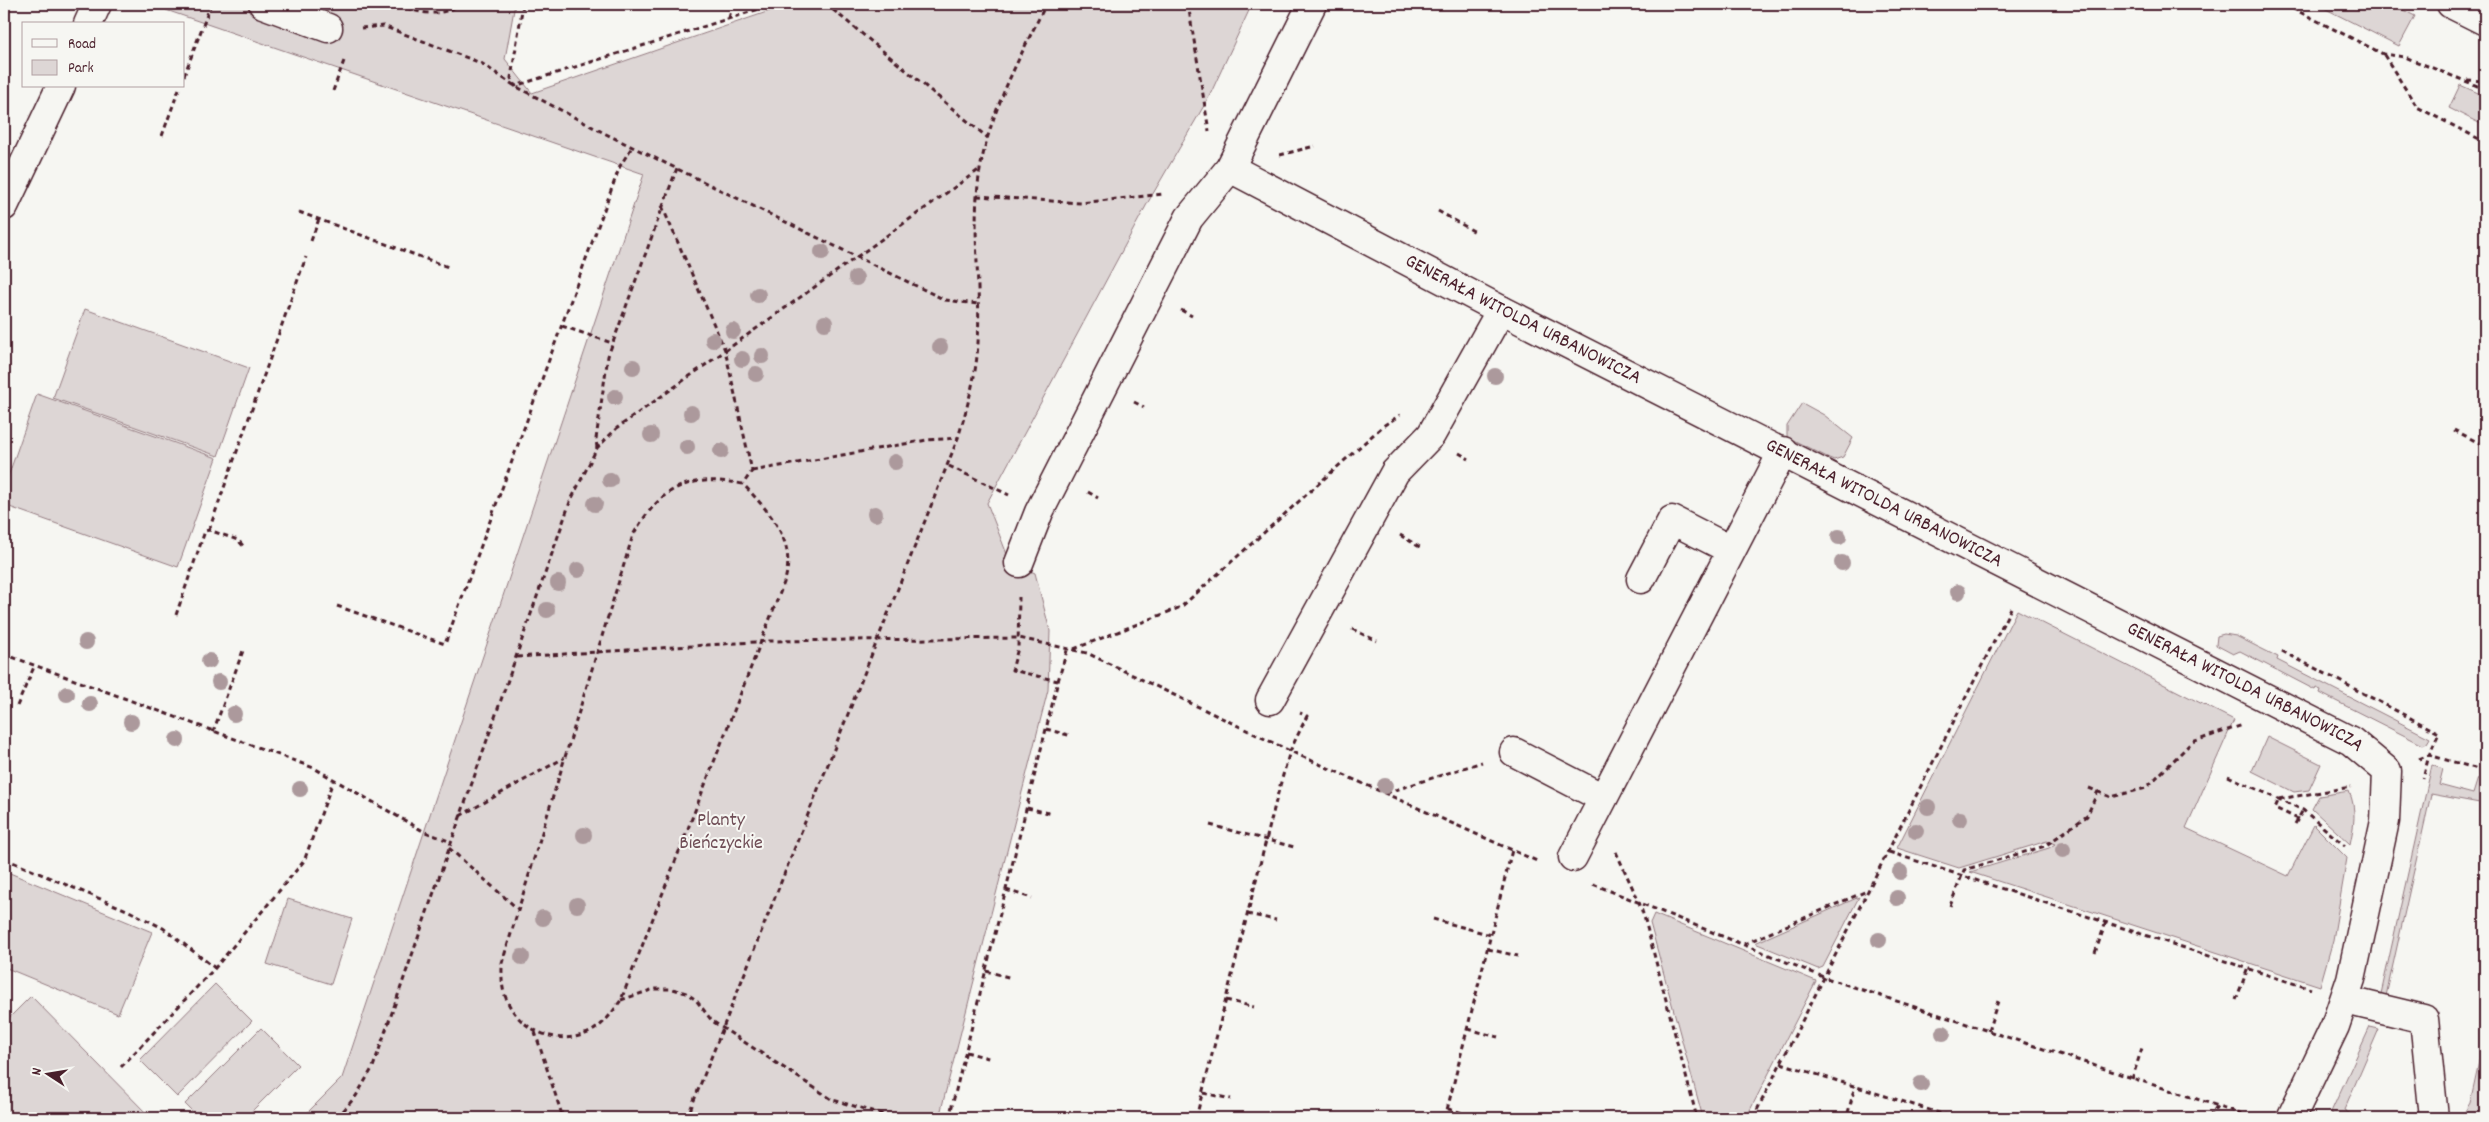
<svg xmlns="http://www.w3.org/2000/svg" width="2489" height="1122" font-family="Dekko,sans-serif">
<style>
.green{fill:#ddd6d5;stroke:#947a80}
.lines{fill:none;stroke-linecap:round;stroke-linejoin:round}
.minor-casing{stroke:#4a1f2b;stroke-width:31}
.path{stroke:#4a1f2b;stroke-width:3;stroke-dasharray:5 4;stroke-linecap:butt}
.minor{stroke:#f6f6f2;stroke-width:28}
.tree{fill:#ac999c}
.labels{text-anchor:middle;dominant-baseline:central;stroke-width:4;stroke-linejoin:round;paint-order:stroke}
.street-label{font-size:20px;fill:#4a1f2b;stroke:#f6f6f2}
.park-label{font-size:20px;fill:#6f4d56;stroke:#f6f6f2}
</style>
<rect width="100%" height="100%" fill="#f6f6f2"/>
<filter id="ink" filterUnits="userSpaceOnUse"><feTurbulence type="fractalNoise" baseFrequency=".02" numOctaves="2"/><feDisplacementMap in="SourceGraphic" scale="10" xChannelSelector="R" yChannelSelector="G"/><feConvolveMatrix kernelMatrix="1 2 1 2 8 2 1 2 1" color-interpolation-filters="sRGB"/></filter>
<g filter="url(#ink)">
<g class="green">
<path d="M168,4H515L505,59L532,93L790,4H1252L1209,97L1147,204L987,503L1010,562L1035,573L1050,631L1048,690L939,1118H302L342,1078L644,174L166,10Z"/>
<path d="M2316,4H2391L2415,16L2399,46Z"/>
<path d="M2460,85L2485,96V126L2449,108Z"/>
<path d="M85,309L249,368L218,456L53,398Z"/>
<path d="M37,394L217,458L178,567L4,505V488Z"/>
<path d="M1802,403L1824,415L1853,438L1843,457L1834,460L1829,458L1787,437V426Z"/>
<path d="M2017,610L2234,720L2186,828L2288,876L2314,825L2347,858L2333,940L2320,986L1970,872L2049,848L2055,844L2047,841L1959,868L1897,848Z"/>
<path d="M2224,634L2236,636L2278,657L2277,660L2430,738L2427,743L2423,745L2320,693L2321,690L2316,688L2315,690L2240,651L2233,654L2216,645L2217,636Z"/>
<path d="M2267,737L2321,764L2309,790L2294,792L2252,771Z"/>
<path d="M2432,765L2443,769L2439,785L2473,794L2478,778L2485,780V804L2431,794L2386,996L2381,994Z"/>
<path d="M2349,791C2357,810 2354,825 2350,844L2312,809L2319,796Z"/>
<path d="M5,871L152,932L118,1014L4,967Z"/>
<path d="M1859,897L1823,967L1818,969L1755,943Z"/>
<path d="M288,899L352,919L331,984L267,964Z"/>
<path d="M1654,914L1816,981L1746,1118H1703L1650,923Z"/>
<path d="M215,984L252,1021L177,1097L140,1060Z"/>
<path d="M31,996L151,1118H4V1023Z"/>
<path d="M2370,1027L2379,1029L2344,1110L2357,1118H2335L2331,1112Z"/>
<path d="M261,1028L298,1065L245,1118H199L185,1104Z"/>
<path d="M2485,1034V1118H2461L2470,1103Z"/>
</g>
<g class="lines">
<g class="minor-casing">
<g id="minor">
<path d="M263,4L328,28"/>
<path d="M2451,4L2485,21"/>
<path d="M88,24L97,4"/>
<path id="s1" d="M1230,168L1501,310L2351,741L2387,771L2385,821L2351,979L2335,1026L2291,1118"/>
<path d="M4,206L61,86"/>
<path d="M1019,563L1039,512L1189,218L1230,168L1312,4"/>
<path d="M1641,579L1672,520L1731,550"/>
<path d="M1270,700L1395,472L1431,435L1501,310"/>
<path d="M1514,752L1603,798"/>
<path d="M1573,857L1783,451"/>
<path d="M2345,1000L2424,1019L2434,1118"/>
</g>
</g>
<g class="path">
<path d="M398,4C419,14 440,18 460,4"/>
<path d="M523,4L511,78L515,86L775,4"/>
<path d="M826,4L988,138"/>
<path d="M1188,4L1209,131"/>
<path d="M2284,4L2383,54L2405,57L2485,89"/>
<path d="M729,18L733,4"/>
<path d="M361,28L383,26L481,63L515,86L606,134L945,300L978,304"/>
<path d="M2384,55L2417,107L2485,142"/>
<path d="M184,76L211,4"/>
<path d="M2467,80L2485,81"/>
<path d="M333,91L345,58"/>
<path d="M162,136L180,86"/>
<path d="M1280,155L1315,146"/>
<path d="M977,196L1081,203L1163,194"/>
<path d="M662,206L725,350L752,471L743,484C687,474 662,486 633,535L502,963C502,975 501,987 506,998C517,1028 554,1046 585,1034C602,1028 611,1014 621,1000L785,580C797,540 768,511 743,484"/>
<path d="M1438,211L1477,233"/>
<path d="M299,212L448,267"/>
<path d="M311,241L319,219"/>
<path d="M1181,310L1192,316"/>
<path d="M562,326L612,343"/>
<path d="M1134,402L1144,407"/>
<path d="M2454,430L2485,446"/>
<path d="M597,448L596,439L608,356L677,168"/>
<path d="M1459,453L1469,459"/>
<path d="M949,466L1009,495"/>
<path d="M752,471L927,440L958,438"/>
<path d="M1088,492L1098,498"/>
<path d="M209,530L306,257"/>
<path d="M1400,535L1423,549"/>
<path d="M337,606L445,644L620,166L632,147"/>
<path d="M176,615L205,531L209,530L238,540L244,547"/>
<path d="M1352,629L1377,641"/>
<path d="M1074,649L1181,607L1383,426L1400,415"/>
<path d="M2282,651L2439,733L2429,755L2423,779"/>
<path d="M4,654L314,768L423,831L451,842"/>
<path d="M517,657L770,641L1019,638L1087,653L1290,751L1539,862"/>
<path d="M1058,681L1068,647"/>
<path d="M17,706L34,667"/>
<path d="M1046,729L1072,736"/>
<path d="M213,732L244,648"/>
<path d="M2419,759L2429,755L2485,771"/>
<path d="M2228,776L2303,810L2345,846"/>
<path d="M2089,788L2111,797L2146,788L2192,742L2243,725"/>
<path d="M1386,793L1482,762"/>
<path d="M1027,808L1053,814"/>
<path d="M460,816L564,758"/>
<path d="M2298,819L2275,808L2279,799L2351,787"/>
<path d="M2295,824L2303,810"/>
<path d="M1210,825L1294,847"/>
<path d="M449,848L519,910"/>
<path d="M1616,852L1639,902L1645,920L1697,1118"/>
<path d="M1889,852L2311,989"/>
<path d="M5,859L129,911L163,928L215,968"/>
<path d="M1593,884L1826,978L2255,1118"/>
<path d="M1006,890L1032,898"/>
<path d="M1950,906L1964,870L2045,846L2087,816L2098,791"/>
<path d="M1247,914L1276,920"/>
<path d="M1433,919L1491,935"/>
<path d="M1744,944L1869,890"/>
<path d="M1488,949L1518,956"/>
<path d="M2095,953L2106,922"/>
<path d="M986,971L1012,978"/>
<path d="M621,1000L654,989H673L686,993L696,1000L712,1021L833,1100L896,1118"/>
<path d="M1226,1000L1254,1007"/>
<path d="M2236,1000L2248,968"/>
<path d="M1468,1029L1498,1037"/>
<path d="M1988,1031L1998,1001"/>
<path d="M535,1032L563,1118"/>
<path d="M966,1052L992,1059"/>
<path d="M1781,1063L1955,1118"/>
<path d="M121,1067L215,968L304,861L333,781"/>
<path d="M2132,1079L2142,1048"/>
<path d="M1203,1093L1231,1099"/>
<path d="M1448,1109L1478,1117"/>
<path d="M1848,1113L1855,1086"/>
<path d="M337,1118L356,1096L373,1067L570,502L597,448L617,428L980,169"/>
<path d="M687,1118L958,438C966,411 974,384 977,356C983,294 970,231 980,170C990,111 1020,57 1046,4"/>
<path d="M949,1118L1058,681L1012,670L1018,648L1019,597"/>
<path d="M1196,1118L1279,789L1290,751L1307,716L1300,713"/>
<path d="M1445,1118L1512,850"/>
<path d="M1753,1118L2011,608"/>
<path d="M2209,1118L2217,1106"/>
</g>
<use href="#minor" class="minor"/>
</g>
<g class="tree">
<circle cx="822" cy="252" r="8"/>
<circle cx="856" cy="278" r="8"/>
<circle cx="758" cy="295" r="8"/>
<circle cx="825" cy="323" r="8"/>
<circle cx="733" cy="331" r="8"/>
<circle cx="713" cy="340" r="8"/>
<circle cx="940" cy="347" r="8"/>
<circle cx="762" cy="356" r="8"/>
<circle cx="742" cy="359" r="8"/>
<circle cx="633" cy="367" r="8"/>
<circle cx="756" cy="374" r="8"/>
<circle cx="1495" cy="376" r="8"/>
<circle cx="615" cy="397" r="8"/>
<circle cx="691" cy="413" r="8"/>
<circle cx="651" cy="435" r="8"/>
<circle cx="687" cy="447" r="8"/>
<circle cx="721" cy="451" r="8"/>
<circle cx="895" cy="462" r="8"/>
<circle cx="610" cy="480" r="8"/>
<circle cx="595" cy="504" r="8"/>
<circle cx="875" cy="514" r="8"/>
<circle cx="1839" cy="537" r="8"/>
<circle cx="1842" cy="563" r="8"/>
<circle cx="578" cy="570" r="8"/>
<circle cx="558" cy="583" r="8"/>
<circle cx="1958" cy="592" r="8"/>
<circle cx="547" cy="610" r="8"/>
<circle cx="86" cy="642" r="8"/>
<circle cx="209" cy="661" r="8"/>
<circle cx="219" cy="682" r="8"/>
<circle cx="67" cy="694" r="8"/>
<circle cx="90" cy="704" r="8"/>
<circle cx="234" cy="714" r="8"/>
<circle cx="131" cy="722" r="8"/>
<circle cx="177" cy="740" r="8"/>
<circle cx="1385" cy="786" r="8"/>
<circle cx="300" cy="789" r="8"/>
<circle cx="1928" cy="807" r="8"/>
<circle cx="1960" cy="819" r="8"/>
<circle cx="1916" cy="831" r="8"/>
<circle cx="584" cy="835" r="8"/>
<circle cx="2063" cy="850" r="8"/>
<circle cx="1900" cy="872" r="8"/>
<circle cx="1897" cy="898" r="8"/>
<circle cx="577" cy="905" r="8"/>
<circle cx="543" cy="918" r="8"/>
<circle cx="1879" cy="940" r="8"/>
<circle cx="522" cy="957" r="8"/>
<circle cx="1943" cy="1033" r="8"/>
<circle cx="1921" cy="1084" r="8"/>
</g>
</g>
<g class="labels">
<g class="street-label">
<text stroke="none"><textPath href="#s1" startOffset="330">GENERAŁA WITOLDA URBANOWICZA</textPath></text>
<text stroke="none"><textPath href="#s1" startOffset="735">GENERAŁA WITOLDA URBANOWICZA</textPath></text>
<text stroke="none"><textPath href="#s1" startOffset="1140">GENERAŁA WITOLDA URBANOWICZA</textPath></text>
</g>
<g class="park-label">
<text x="721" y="821">Planty<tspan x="721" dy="23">Bieńczyckie</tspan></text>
</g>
</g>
<rect width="2489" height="1122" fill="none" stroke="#f6f6f2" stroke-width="20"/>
<rect x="10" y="10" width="2469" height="1102" fill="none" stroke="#4a1f2b" stroke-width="2" filter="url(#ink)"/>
<rect x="22" y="22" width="162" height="65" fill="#f6f6f2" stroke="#b1a0a2"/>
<rect x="32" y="39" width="25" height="8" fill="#f6f6f2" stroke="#b1a0a2"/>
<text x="68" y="48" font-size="15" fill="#4a1f2b">Road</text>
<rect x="32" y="60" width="25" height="15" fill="#ddd6d5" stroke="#b1a0a2"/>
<text x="68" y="72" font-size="15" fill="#4a1f2b">Park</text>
<g transform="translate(48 1074) rotate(282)" stroke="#f6f6f2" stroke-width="4" paint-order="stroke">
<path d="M0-4L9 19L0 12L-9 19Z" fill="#4a1f2b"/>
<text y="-8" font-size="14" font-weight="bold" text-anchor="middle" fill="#4a1f2b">N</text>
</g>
</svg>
